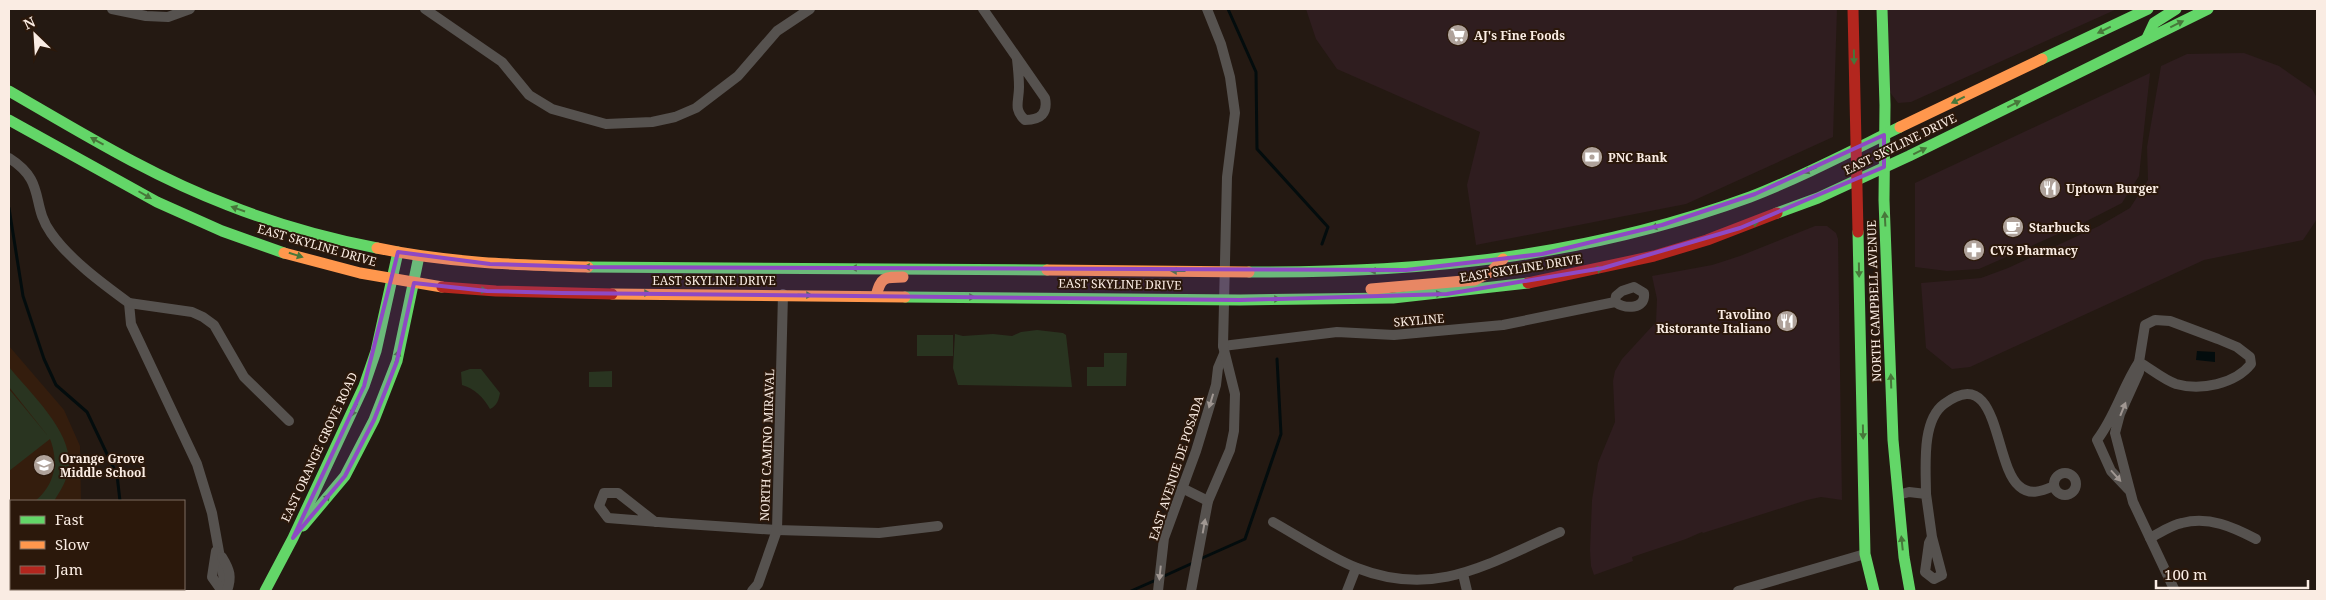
<svg xmlns="http://www.w3.org/2000/svg" width="2326" height="600" font-family="'Noto Serif',serif">
<style>
.commercial{fill:#2f1d1f}
.built{fill:#341d0d}
.green{fill:#293420}
.water{fill:#030c0d}
.lines{fill:none;stroke-linecap:round;stroke-linejoin:round}
.stream{stroke:#030c0d;stroke-width:3}
.street{stroke:#56524f;stroke-width:10}
.fast{stroke:#63d668;stroke-width:11}
.slow{stroke:#ff974d;stroke-width:11}
.jam{stroke:#b3261e;stroke-width:11}
.oneway{fill:#47773a}
.oneway2{fill:#a09792}
.marked{fill:#8e49c4;fill-opacity:0.2;stroke:#8e49c4;stroke-width:4;stroke-linejoin:round}
.labels{text-anchor:middle;dominant-baseline:central;stroke-width:4;stroke-linejoin:round;paint-order:stroke}
.poi-label{font-size:12px;font-weight:bold;fill:#faece3;stroke:#2b180b;text-anchor:start}
.street-label{font-size:12px;fill:#faece3;stroke:#2b180b}
</style>
<rect width="100%" height="100%" fill="#241912"/>
<g class="commercial">
<path d="M1306,9H1837L1833,137L1686,204L1476,245L1467,185L1480,132L1337,69L1316,39Z"/>
<path d="M1887,9H2117L1911,102L1898,103L1889,91Z"/>
<path d="M2244,53L2279,66L2312,89L2317,98V219L2303,240L2204,260L1970,367L1952,369L1926,348L1921,283L1981,278L2008,268L2099,226L2130,208L2148,180L2147,147L2161,66L2187,54Z"/>
<path d="M2150,73L2139,176L2122,203L2081,224L1979,269L1947,271L1915,267V183Z"/>
<path d="M1815,226H1827L1836,233L1838,239L1842,500L1821,497L1807,500L1703,533L1702,532L1686,539L1632,557L1633,561L1594,575L1591,566L1590,550L1592,500L1598,463L1615,422L1613,381L1615,371L1622,359L1656,322L1657,299L1652,276L1712,265L1740,256Z"/>
</g>
<path class="built" d="M9,346L64,410L80,446L81,501H11V589H82V591H9Z"/>
<g class="green">
<path d="M1037,330L1063,333L1066,335L1072,387L958,385L953,368L955,334L963,336L993,334L1012,336L1021,332Z"/>
<rect x="917" y="335" width="36" height="21"/>
<path d="M1104,353H1127L1126,386H1087V367H1104Z"/>
<path d="M9,367C30,393 71,430 69,465C68,479 61,490 54,501H35C55,485 59,462 50,439L9,471V389L48,436L9,387Z"/>
<path d="M470,369H481L500,393C499,399 497,406 490,409C484,398 474,388 462,385L461,372Z"/>
<path d="M612,371V387H589V372Z"/>
<path d="M11,566V589H78V591H9V568Z"/>
</g>
<path class="water" d="M2197,351L2215,352V362L2196,360Z"/>
<g class="lines">
<g class="stream">
<path d="M1228,9L1256,72L1257,149L1328,227L1322,244"/>
<path d="M9,208L23,296L44,359L56,385L87,412L117,475L120,501"/>
<path d="M1200,559L1245,539L1281,434L1277,359"/>
<path d="M1162,577L1195,562"/>
<path d="M99,591L100,589"/>
<path d="M1131,591L1156,580"/>
</g>
<g class="street">
<path d="M112,9L146,16L168,17L190,9"/>
<path d="M425,9L502,62L529,95L552,109L606,124L652,122L675,117L696,108L738,76L777,31L810,9"/>
<path d="M983,9L1045,98C1048,113 1041,120 1025,120C1013,109 1019,102 1019,87C1019,78 1018,68 1017,59"/>
<path d="M9,158C47,182 30,204 51,233C69,259 103,284 129,303L131,324L197,464L212,513L226,591"/>
<path d="M129,303L192,312L203,317L214,325L244,377L289,421"/>
<path d="M2155,320L2170,321L2218,339L2237,347L2250,357L2251,364C2235,384 2201,391 2176,384C2164,380 2151,369 2139,362L2145,325Z"/>
<path d="M1223,346L1337,332L1394,335L1503,325L1615,302C1625,309 1646,310 1644,293L1634,287L1622,291L1616,296L1615,302"/>
<circle cx="2065" cy="484" r="11"/>
<path d="M1182,488L1208,501"/>
<path d="M2129,490L2111,471L2097,440C2116,415 2122,388 2139,362V372L2120,414L2115,433L2133,502L2175,591"/>
<path d="M1926,494L1932,537L1942,575L1934,579L1925,572L1929,543L1932,537"/>
<path d="M1898,495L1909,492L1926,494C1926,468 1921,421 1944,404C2000,362 1993,464 2019,486C2030,496 2042,491 2054,486"/>
<path d="M655,522L618,493H604L599,506L608,518L671,523L777,530L879,533L938,526"/>
<path d="M1273,522C1298,536 1331,558 1357,568C1436,599 1489,563 1560,532"/>
<path d="M2150,538C2160,533 2171,525 2182,523C2209,516 2233,527 2256,539"/>
<path d="M216,551L212,577L222,591"/>
<path d="M222,557C230,570 232,577 227,591"/>
<path d="M1463,574L1467,591"/>
<path d="M752,591L758,584L777,530L783,294"/>
<path d="M1158,591L1164,538L1196,451L1216,385L1218,368L1224,354"/>
<path d="M1191,591L1208,501L1230,450L1234,431L1235,394L1223,346L1227,177L1235,113L1230,77L1221,44L1207,9"/>
<path d="M1347,591L1356,568"/>
<path d="M1738,591L1865,554"/>
</g>
<g class="fast">
<path d="M1882,9L1885,105L1884,200L1893,440L1904,557L1910,591"/>
<path d="M2147,38L2154,23L2176,9"/>
<path d="M2042,59L2148,9"/>
<path d="M9,91C80,132 151,176 228,205C276,224 326,238 377,248"/>
<path d="M9,120L157,202L222,231L284,253"/>
<path d="M1777,213L1818,198L1909,156L2208,9"/>
<path d="M1858,232L1865,554L1874,591"/>
<path d="M588,267L1047,270"/>
<path d="M1249,272C1423,273 1586,257 1750,197C1802,177 1851,151 1900,127"/>
<path d="M905,297L1240,300L1393,298L1528,283"/>
<path d="M303,526L345,476L374,420L397,361L419,256"/>
<path d="M265,591L293,538L364,386L376,351L398,252"/>
</g>
<g class="slow">
<path d="M1900,127L2042,59"/>
<path d="M377,248C447,263 517,265 588,267"/>
<path d="M284,253L360,273L442,287"/>
<path d="M1047,270L1249,272"/>
<path d="M1371,289L1475,280L1492,271L1503,259"/>
<path d="M612,294L905,297"/>
<path d="M876,296C881,277 884,277 903,277"/>
</g>
<g class="jam">
<path d="M1853,9L1858,232"/>
<path d="M1528,283L1654,256L1707,240L1777,213"/>
<path d="M442,287L496,291L612,294"/>
</g>
</g>
<defs><path id="oneway-solid" d="M-6-.8H1V-3.2L6.5 0L1 3.2V.8H-6Z" transform="scale(1.25)"/></defs>
<g class="oneway">
<use href="#oneway-solid" transform="translate(2177 24) rotate(-26)"/>
<use href="#oneway-solid" transform="translate(2104 30) rotate(154)"/>
<use href="#oneway-solid" transform="translate(1854 57) rotate(89)"/>
<use href="#oneway-solid" transform="translate(1958 100) rotate(154)"/>
<use href="#oneway-solid" transform="translate(2014 104) rotate(-26)"/>
<use href="#oneway-solid" transform="translate(97 141) rotate(-151)"/>
<use href="#oneway-solid" transform="translate(1920 151) rotate(-26)"/>
<use href="#oneway-solid" transform="translate(1810 170) rotate(157)"/>
<use href="#oneway-solid" transform="translate(145 195) rotate(30)"/>
<use href="#oneway-solid" transform="translate(238 209) rotate(-161)"/>
<use href="#oneway-solid" transform="translate(1885 219) rotate(-93)"/>
<use href="#oneway-solid" transform="translate(1752 224) rotate(-21)"/>
<use href="#oneway-solid" transform="translate(1658 226) rotate(165)"/>
<use href="#oneway-solid" transform="translate(296 255) rotate(17)"/>
<use href="#oneway-solid" transform="translate(591 267) rotate(-179)"/>
<use href="#oneway-solid" transform="translate(858 268) rotate(180)"/>
<use href="#oneway-solid" transform="translate(1596 270) rotate(-12)"/>
<use href="#oneway-solid" transform="translate(1859 270) rotate(89)"/>
<use href="#oneway-solid" transform="translate(1178 271) rotate(-180)"/>
<use href="#oneway-solid" transform="translate(1377 271) rotate(178)"/>
<use href="#oneway-solid" transform="translate(480 290) rotate(5)"/>
<use href="#oneway-solid" transform="translate(643 293)"/>
<use href="#oneway-solid" transform="translate(1435 294) rotate(-5)"/>
<use href="#oneway-solid" transform="translate(805 295) rotate(1)"/>
<use href="#oneway-solid" transform="translate(968 297)"/>
<use href="#oneway-solid" transform="translate(1273 299) rotate(-1)"/>
<use href="#oneway-solid" transform="translate(397 357) rotate(-75)"/>
<use href="#oneway-solid" transform="translate(1891 381) rotate(-92)"/>
<use href="#oneway-solid" transform="translate(354 410) rotate(115)"/>
<use href="#oneway-solid" transform="translate(1863 432) rotate(89)"/>
<use href="#oneway-solid" transform="translate(325 500) rotate(-50)"/>
<use href="#oneway-solid" transform="translate(1902 543) rotate(-96)"/>
</g>
<g class="oneway2">
<use href="#oneway-solid" transform="translate(1211 401) rotate(107)"/>
<use href="#oneway-solid" transform="translate(2123 409) rotate(-68)"/>
<use href="#oneway-solid" transform="translate(2116 476) rotate(48)"/>
<use href="#oneway-solid" transform="translate(1204 526) rotate(-80)"/>
<use href="#oneway-solid" transform="translate(1160 573) rotate(96)"/>
</g>
<path class="marked" d="M1884,135V167L1740,228L1603,268L1447,294L1240,300L562,293L487,291L414,283L397,361L374,420L345,476L293,538L364,386L398,252L490,264L588,267L1406,270L1542,254L1662,225L1755,194Z"/>
<defs>
<g id="supermarket-disc" transform="scale(1.125)"><circle r="9.5" fill="#afa29a" stroke="#2b180b"/><path d="M-6-5.5h2.5l.6 2H6L4.5 2H-2.5L-4.4-4H-6ZM-1.5 3.2a1.3 1.3 0 1 0 .1 0ZM3 3.2a1.3 1.3 0 1 0 .1 0Z" fill="#fff"/></g>
<g id="bank-disc" transform="scale(1.125)"><circle r="9.5" fill="#afa29a" stroke="#2b180b"/><path d="M-6-4H6V4H-6ZM0-2.3a2.3 2.3 0 1 0 0 4.6a2.3 2.3 0 1 0 0-4.6Z" fill="#fff"/></g>
<g id="restaurant-disc" transform="scale(1.125)"><circle r="9.5" fill="#afa29a" stroke="#2b180b"/><path d="M-5-6h1v4h1v-4h1v4h1v-4h1v5L-1.5 .5V6h-2V.5L-5-1ZM5-6V6H3V1.5H1.5Q1.5-4 5-6Z" fill="#fff"/></g>
<g id="cafe-disc" transform="scale(1.125)"><circle r="9.5" fill="#afa29a" stroke="#2b180b"/><path d="M-5.5-4.5H6V0H3Q3 3.5 0 3.5H-2.5Q-5.5 3.5-5.5 0ZM3-3.2v2h1.7v-2ZM-6 4.5H4V6H-6Z" fill="#fff"/></g>
<g id="pharmacy-disc" transform="scale(1.125)"><circle r="9.5" fill="#afa29a" stroke="#2b180b"/><path d="M-2-6h4v4h4v4h-4v4h-4v-4h-4v-4h4Z" fill="#fff"/></g>
<g id="school-disc" transform="scale(1.125)"><circle r="9.5" fill="#afa29a" stroke="#2b180b"/><path d="M0-5L7-2L0 1L-7-2ZM-4 1L0 2.5L4 1V4Q0 6-4 4Z" fill="#fff"/></g>
</defs>
<g fill-rule="evenodd">
<use href="#supermarket-disc" x="1458" y="35"/>
<use href="#bank-disc" x="1592" y="157"/>
<use href="#restaurant-disc" x="2050" y="188"/>
<use href="#cafe-disc" x="2013" y="227"/>
<use href="#pharmacy-disc" x="1974" y="250"/>
<use href="#restaurant-disc" x="1787" y="321"/>
<use href="#school-disc" x="44" y="465"/>
</g>
<g class="labels">
<g class="poi-label">
<text x="1474" y="35">AJ's Fine Foods</text>
<text x="1608" y="157">PNC Bank</text>
<text x="2066" y="188">Uptown Burger</text>
<text x="2029" y="227">Starbucks</text>
<text x="1990" y="250">CVS Pharmacy</text>
<text x="1771" y="314" text-anchor="end">Tavolino<tspan x="1771" dy="14">Ristorante Italiano</tspan></text>
<text x="60" y="458">Orange Grove<tspan x="60" dy="14">Middle School</tspan></text>
</g>
<g class="street-label">
<text transform="translate(1900 144) rotate(-26)">EAST SKYLINE DRIVE</text>
<text transform="translate(317 245) rotate(16)">EAST SKYLINE DRIVE</text>
<text transform="translate(1521 268) rotate(-9)">EAST SKYLINE DRIVE</text>
<text x="714" y="280">EAST SKYLINE DRIVE</text>
<text transform="translate(1120 284) rotate(1)">EAST SKYLINE DRIVE</text>
<text transform="translate(1874 301) rotate(-92)">NORTH CAMPBELL AVENUE</text>
<text transform="translate(1419 320) rotate(-5)">SKYLINE</text>
<text transform="translate(767 445) rotate(-88)">NORTH CAMINO MIRAVAL</text>
<text transform="translate(319 447) rotate(-65)">EAST ORANGE GROVE ROAD</text>
<text transform="translate(1176 468) rotate(-72)">EAST AVENUE DE POSADA</text>
</g>
</g>
<rect width="2326" height="600" fill="none" stroke="#faece3" stroke-width="20"/>
<rect x="10" y="500" width="175" height="90" fill="#2b180b" stroke="#7e6d61"/>
<rect x="20" y="516" width="25" height="8" fill="#63d668" stroke="#7e6d61"/>
<text x="55" y="525" font-size="15" fill="#faece3">Fast</text>
<rect x="20" y="541" width="25" height="8" fill="#ff974d" stroke="#7e6d61"/>
<text x="55" y="550" font-size="15" fill="#faece3">Slow</text>
<rect x="20" y="566" width="25" height="8" fill="#b3261e" stroke="#7e6d61"/>
<text x="55" y="575" font-size="15" fill="#faece3">Jam</text>
<g transform="translate(35 35) rotate(335)" stroke="#2b180b" stroke-width="4" paint-order="stroke">
<path d="M0-4L9 19L0 12L-9 19Z" fill="#faece3"/>
<text y="-8" font-size="14" font-weight="bold" text-anchor="middle" fill="#faece3">N</text>
</g>
<path d="M2156 580v8h152v-8" fill="none" stroke="#faece3" stroke-width="2.5"/>
<text x="2164" y="580" font-size="15" fill="#faece3" stroke="#2b180b" stroke-width="4" paint-order="stroke">100 m</text>
</svg>
